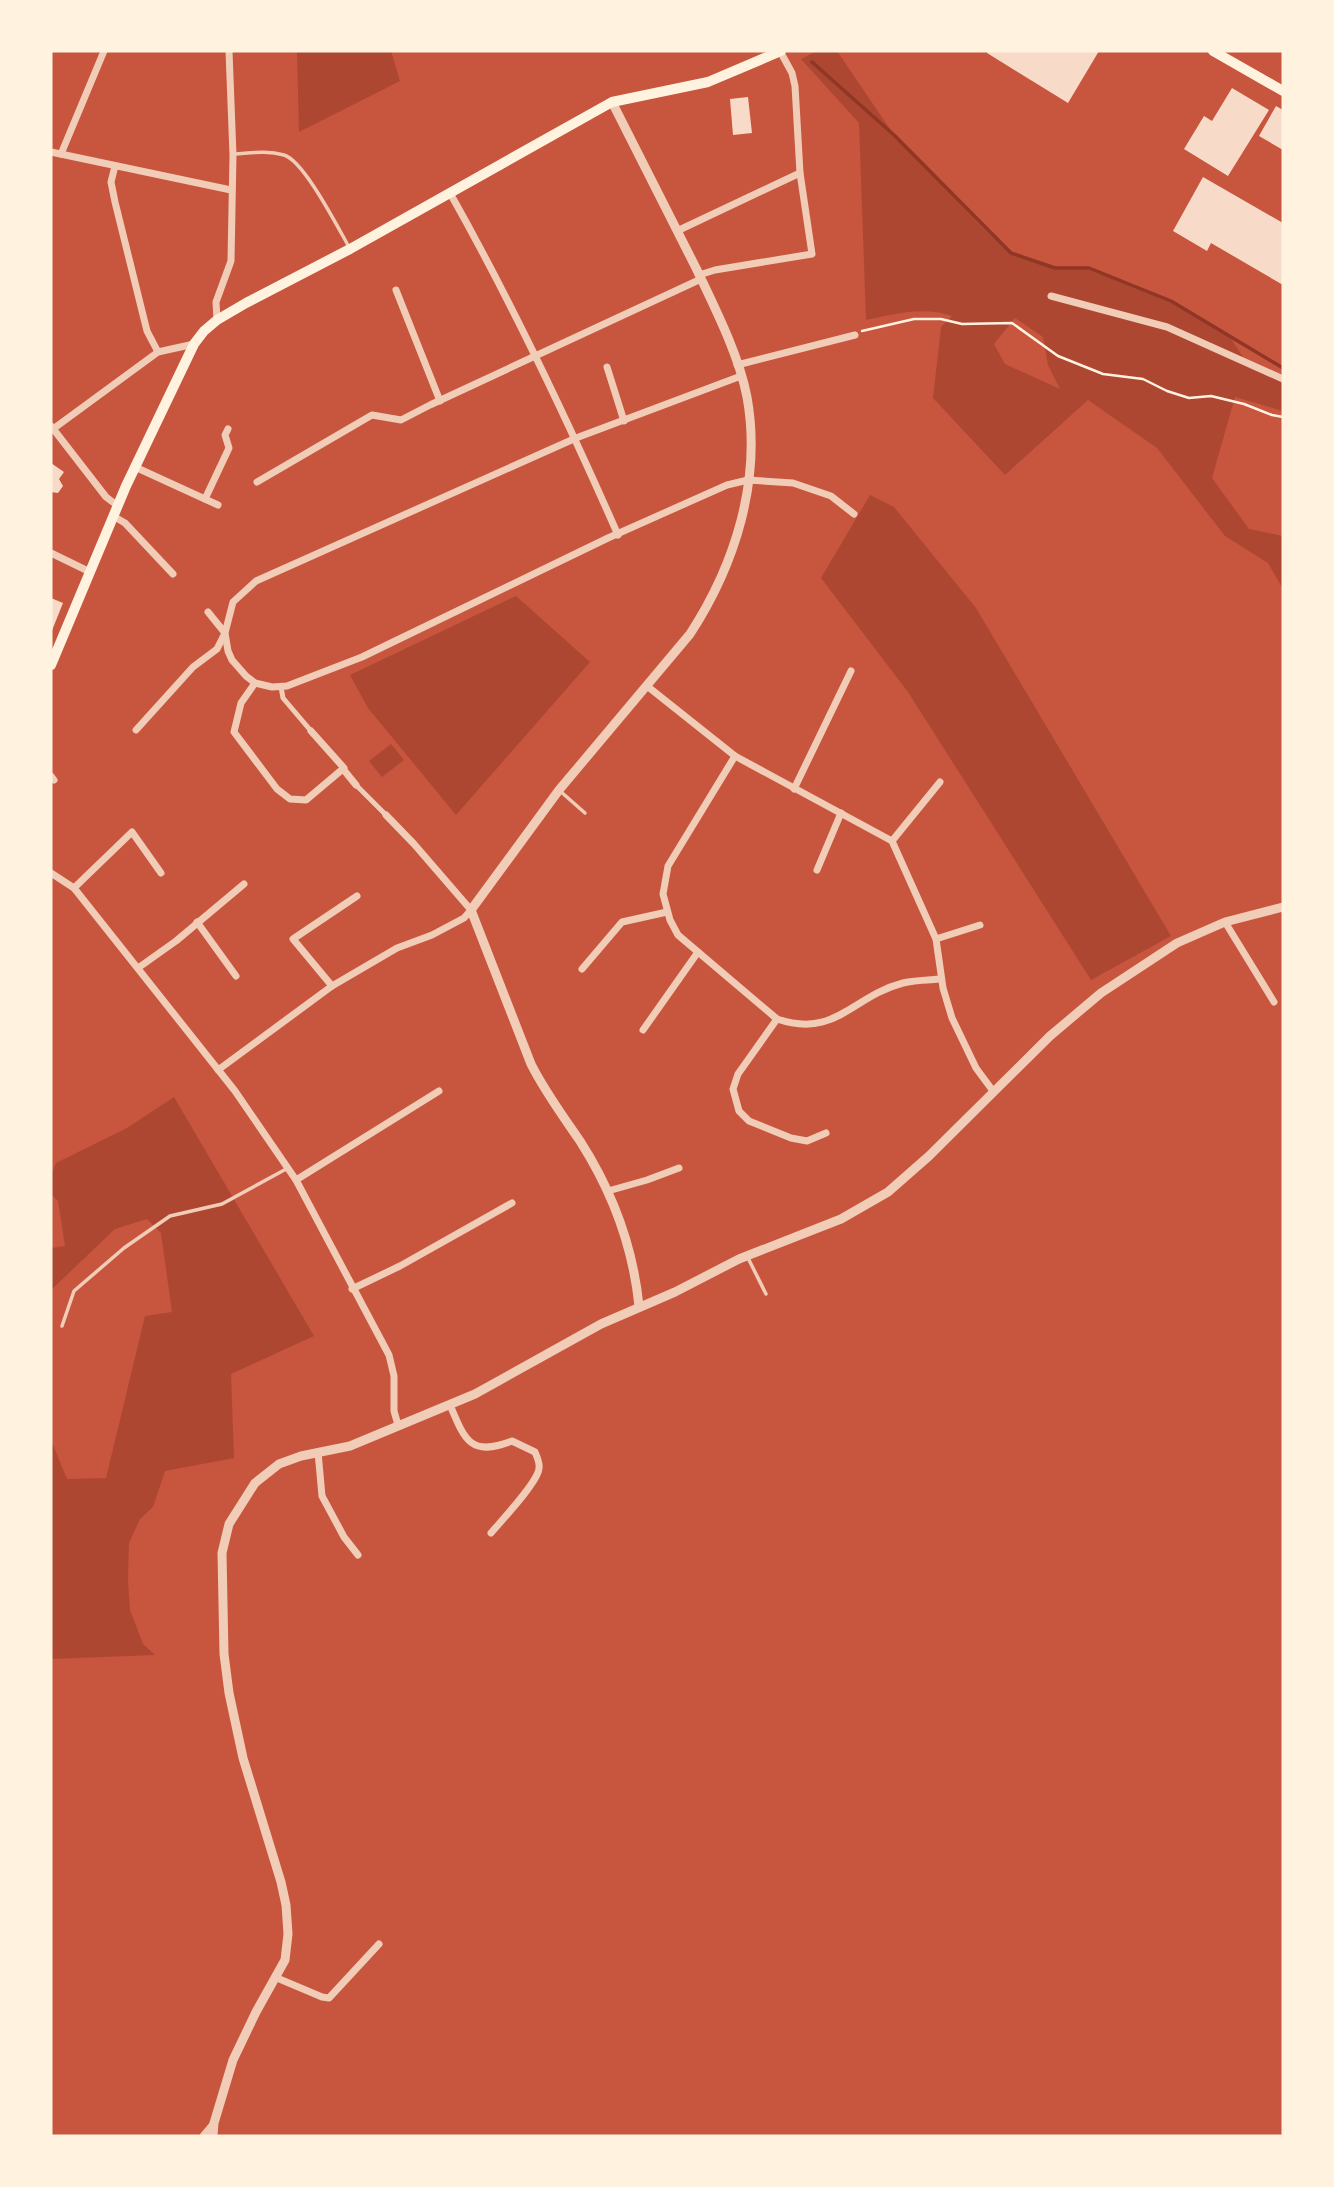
<svg xmlns="http://www.w3.org/2000/svg" width="1334" height="2187" font-family="'Zilla Slab',serif">
<style>
.green{fill:#ae4732;fill-rule:evenodd}
.lines{fill:none;stroke-linecap:round;stroke-linejoin:round}
.stream{stroke:#8f3625;stroke-width:3.5}
.building{fill:#f7dbc8}
.path{stroke:#fff3e0;stroke-width:2.5}
.service{stroke:#f1ccb7;stroke-width:3.5}
.pedestrian{stroke:#f1ccb7;stroke-width:5}
.minor{stroke:#f1ccb7;stroke-width:7}
.tertiary{stroke:#f1ccb7;stroke-width:9}
.primary{stroke:#fff3e0;stroke-width:10}
</style>
<rect width="100%" height="100%" fill="#c8553d"/>
<g class="green">
<path d="M297,51H391L400,81L299,132Z"/>
<path d="M817,51H837L894,135L983,228L1011,253L1055,268H1089L1171,301L1230,337L1243,357L1283,379V411L1235,397L1212,478L1249,529L1283,536V589L1268,563L1225,536L1157,448L1088,400L1005,475L933,398L941,327L952,316C923,306 895,314 866,320L859,123L801,59ZM1015,318L1043,337L1048,365L1060,389L1005,364L994,344Z"/>
<path d="M870,495L894,507L976,608L1171,936L1091,980L908,692L821,578Z"/>
<path d="M516,596L590,662L456,815L368,708L350,675Z"/>
<path d="M391,744L404,760L382,777L369,761Z"/>
<path d="M174,1097L314,1336L231,1374L234,1458L165,1471L153,1507L140,1519L129,1543L128,1581L130,1610L143,1644L155,1655L51,1659V1440L67,1479L106,1478L145,1316L172,1312L161,1233L147,1219L115,1229L51,1290V1248L65,1246L58,1201L51,1194V1175L56,1163L127,1128Z"/>
</g>
<g class="lines">
<path class="stream" d="M812,62L894,135L1011,253L1055,268H1089L1171,301L1283,368"/>
</g>
<g class="building">
<path d="M988,51H1099L1068,103L987,53Z"/>
<path d="M1232,88L1269,110L1228,176L1184,149L1204,116L1212,121Z"/>
<path d="M748,97L752,133L733,135L730,99Z"/>
<path d="M1276,106L1283,110V150L1259,136Z"/>
<path d="M1203,177L1283,223V285L1211,243L1207,251L1173,231Z"/>
<path d="M51,463L64,472L59,479L63,486L58,493L51,492Z"/>
<path d="M51,598L63,603L51,633Z"/>
</g>
<g class="lines">
<path class="path" d="M862,331L914,319H941L962,324L1012,323L1058,356L1103,374L1143,379L1167,391L1189,398L1211,396L1244,404L1272,415L1283,417"/>
<g class="service">
<path d="M235,154C251,153 267,150 284,155C304,161 337,226 349,247"/>
<path d="M560,791L585,813"/>
<path d="M748,1258L766,1294"/>
<path d="M62,1326L74,1291L124,1248L170,1216L222,1204L288,1168"/>
</g>
<g class="pedestrian">
<path d="M281,687L283,698L311,731"/>
<path d="M356,785L386,815"/>
</g>
<g class="minor">
<path d="M51,152L231,190"/>
<path d="M61,154L104,51"/>
<path d="M115,166L111,182L115,202L147,331L158,352"/>
<path d="M450,193C512,303 567,419 618,535"/>
<path d="M677,231L800,173"/>
<path d="M699,275L715,270L812,254L800,173L795,86L792,73L780,51"/>
<path d="M396,290L440,401"/>
<path d="M1051,296L1167,327L1283,379"/>
<path d="M217,320L216,302L231,261L233,155L229,51"/>
<path d="M737,365L855,335"/>
<path d="M607,367L624,421"/>
<path d="M51,426L106,497L118,506"/>
<path d="M53,429L158,352L194,344"/>
<path d="M135,467L218,505"/>
<path d="M257,482L372,415L401,420L430,405L701,279"/>
<path d="M205,499L229,448L225,435L228,429"/>
<path d="M113,516L125,523L173,574"/>
<path d="M51,553L88,571"/>
<path d="M208,612L225,633L228,651L232,660L246,676L255,683L272,687L287,686L362,657L608,538L727,485L748,480L793,483L831,496L854,514"/>
<path d="M255,683L241,703L234,732L277,789L290,799L306,800L344,768L311,731"/>
<path d="M647,686L735,756L892,841L936,939L943,988L952,1018L976,1068L993,1091"/>
<path d="M136,730L193,667L217,649L225,633L233,602L256,581L576,438L741,376"/>
<path d="M735,756L668,866L663,894L670,920L678,935L777,1019C836,1039 852,996 903,983C915,980 929,980 941,979"/>
<path d="M343,769L356,785"/>
<path d="M51,776L54,780"/>
<path d="M794,789L851,671"/>
<path d="M892,841L940,782"/>
<path d="M817,870L841,813"/>
<path d="M51,873L74,888L235,1091L296,1180L389,1355L394,1376V1411L398,1425"/>
<path d="M74,888L132,832L161,873"/>
<path d="M197,922L236,976"/>
<path d="M1225,922L1274,1002"/>
<path d="M936,939L980,925"/>
<path d="M138,968L176,941L244,884"/>
<path d="M582,969L622,922L667,912"/>
<path d="M332,986L293,939L357,896"/>
<path d="M777,1019L738,1074L733,1089L739,1111L749,1121L791,1138L807,1141L826,1133"/>
<path d="M643,1030L698,952"/>
<path d="M218,1070L332,986L397,948L432,935L464,918L471,910L414,844L386,815"/>
<path d="M296,1180L439,1091"/>
<path d="M608,1191L647,1180L679,1168"/>
<path d="M352,1289L400,1266L512,1203"/>
<path d="M450,1405C465,1441 471,1457 512,1441L535,1452C537,1457 540,1463 539,1468C539,1481 501,1521 491,1533"/>
<path d="M318,1452L322,1496L344,1537L358,1555"/>
<path d="M277,1978L322,1997L329,1998L379,1944"/>
<path d="M203,2136L214,2123"/>
</g>
<g class="tertiary">
<path d="M612,102C640,157 668,212 696,268C714,306 739,355 747,397C762,480 735,565 690,634L559,790L471,910L531,1064C545,1092 563,1116 580,1141C612,1191 633,1247 639,1306"/>
<path d="M213,2136L214,2123L233,2060L256,2012L285,1960L288,1934L286,1905L281,1882L243,1758L229,1693L224,1654L222,1553L229,1524L255,1483L279,1464L301,1456L350,1446L475,1394L601,1324L675,1292L739,1259L841,1219L888,1192L929,1156L1050,1036L1101,993L1177,943L1225,922L1283,907"/>
</g>
<g class="primary">
<path d="M1213,51L1283,91"/>
<path d="M51,665L126,486L194,344L204,331L217,320L246,303L350,249L612,102L708,82L781,51"/>
</g>
</g>
<rect width="1334" height="2187" fill="none" stroke="#fff3e0" stroke-width="105"/>
</svg>
